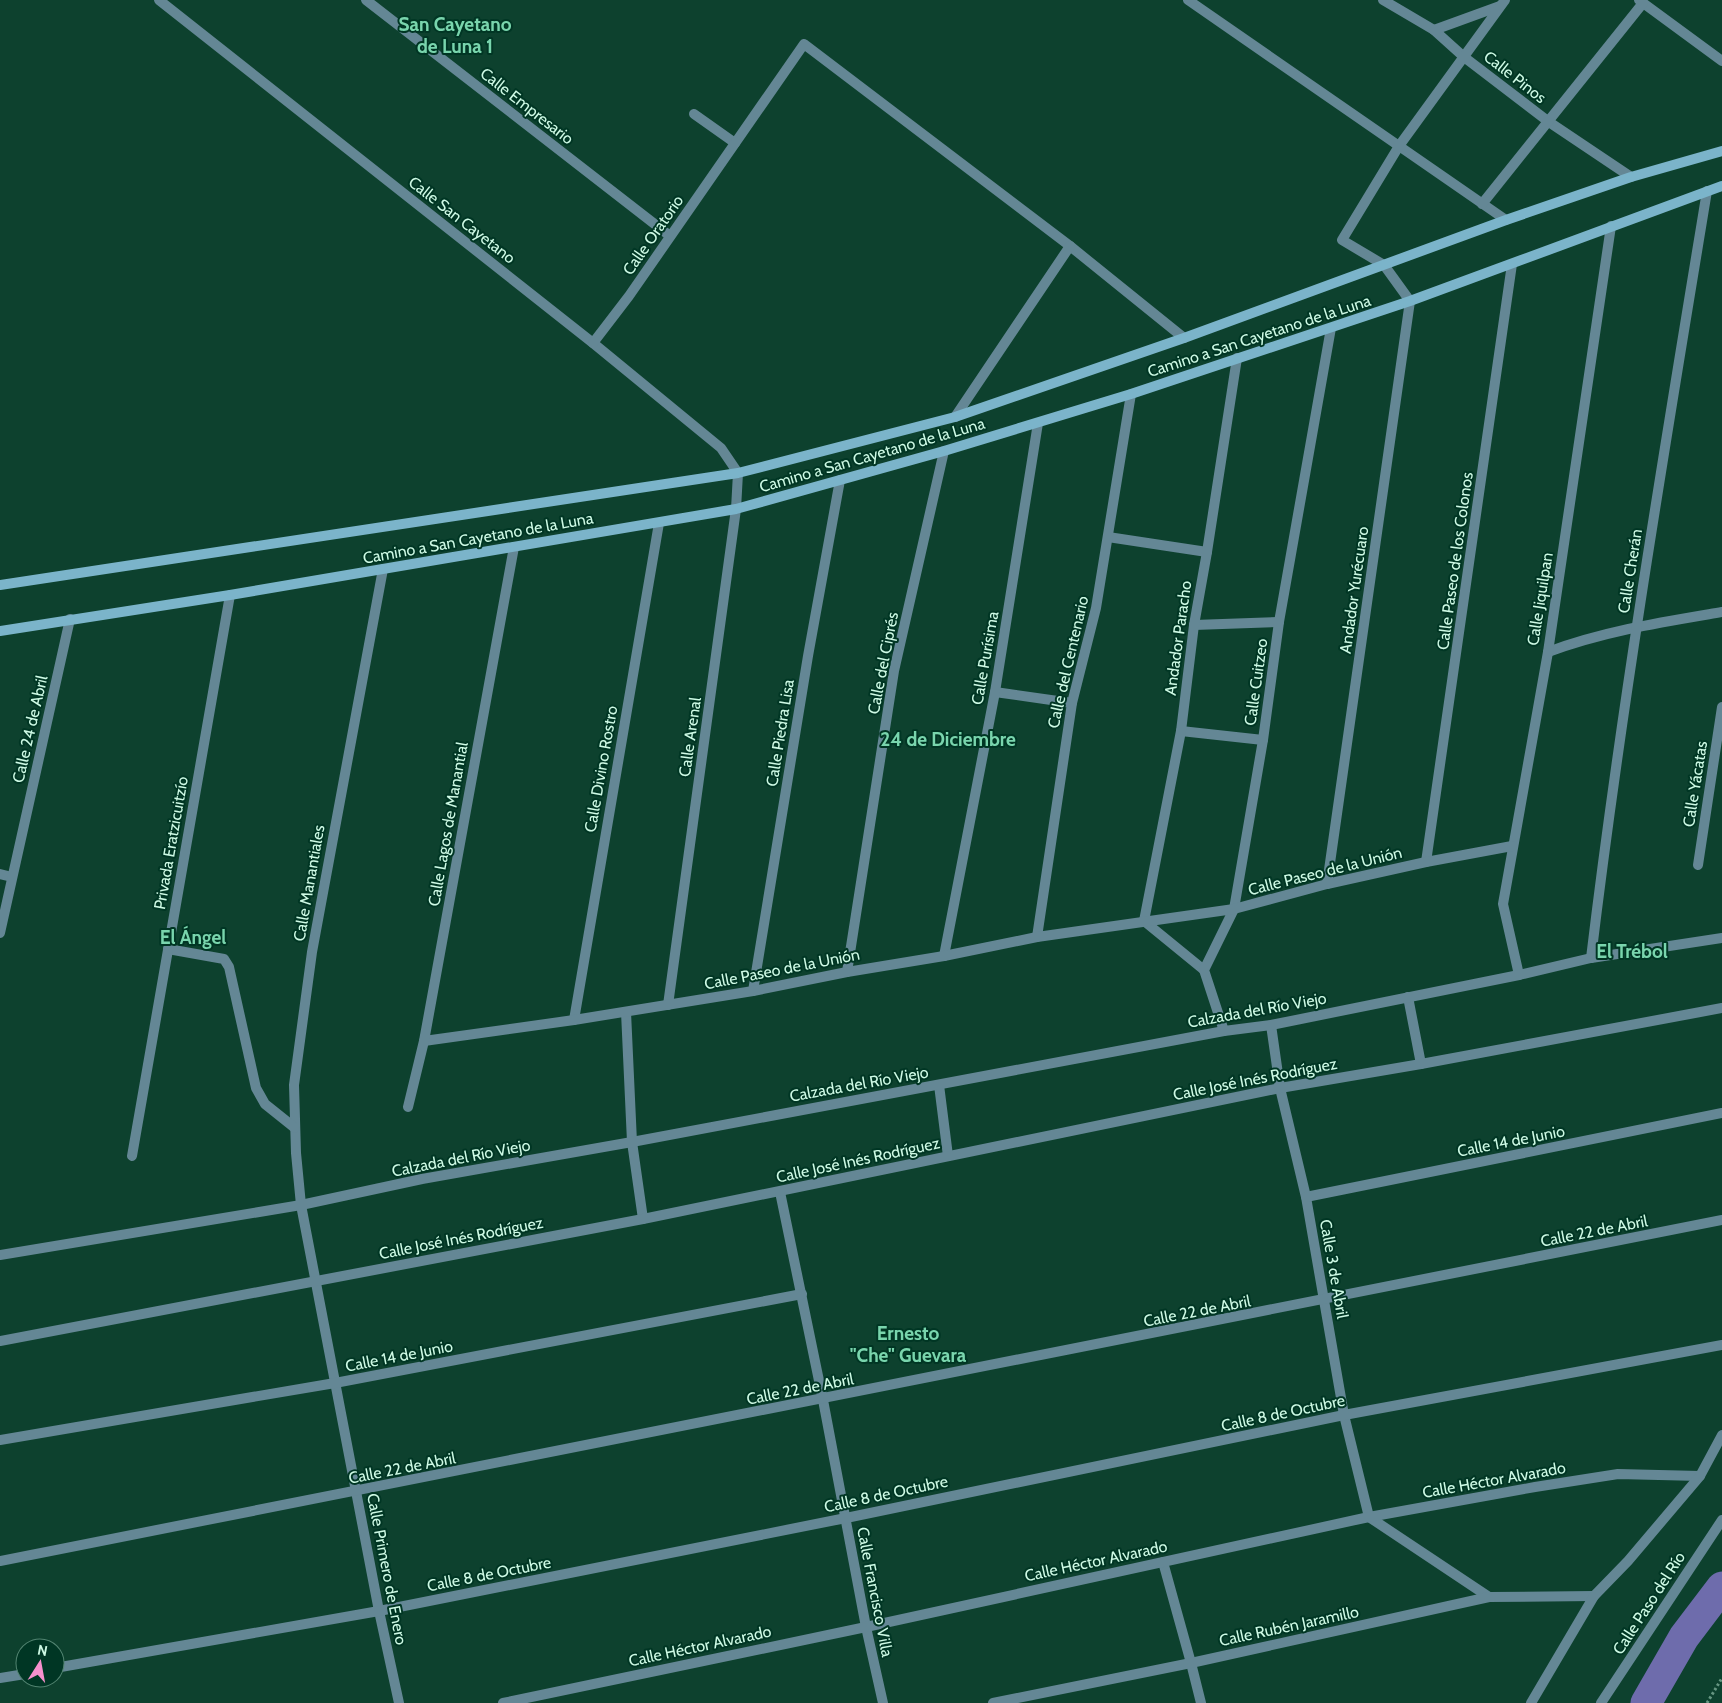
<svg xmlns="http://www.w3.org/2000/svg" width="1722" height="1703" font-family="Cabin,sans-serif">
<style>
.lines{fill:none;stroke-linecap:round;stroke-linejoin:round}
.river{stroke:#6e6cac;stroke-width:31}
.path{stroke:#669682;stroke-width:3;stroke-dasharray:2.5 2.5;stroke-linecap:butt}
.street{stroke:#648795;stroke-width:10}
.secondary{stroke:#7bb4ca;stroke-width:10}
.labels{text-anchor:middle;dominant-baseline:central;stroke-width:4;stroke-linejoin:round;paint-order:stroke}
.street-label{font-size:16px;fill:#cefae5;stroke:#003624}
.quarter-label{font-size:19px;font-weight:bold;fill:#79d5ad;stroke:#003624}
</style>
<rect width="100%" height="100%" fill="#0d412e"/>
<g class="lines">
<path class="river" d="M1646,1703L1684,1637L1722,1587"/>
<path class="path" d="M1707,1703L1722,1678"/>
<g class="street">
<path d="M159,0L593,343L721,448L738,473L736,509L668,1005"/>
<path d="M366,0L670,236"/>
<path d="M1188,0L1506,220"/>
<path d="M1383,0L1434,30L1464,57L1549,122L1631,177"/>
<path d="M1639,0L1722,61"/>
<path d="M1434,30L1500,6"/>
<path d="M694,114L735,143"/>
<path d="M1482,204L1643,3"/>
<path d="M593,343L629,296L804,44L1070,246L1184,338"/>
<path d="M955,417L1070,246"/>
<path d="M1108,537L1207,552"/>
<path d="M383,569L312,952L294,1085L296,1153L301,1205L379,1611L399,1703"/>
<path d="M1194,625L1279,622"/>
<path d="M1548,652C1604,631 1663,622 1722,612"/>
<path d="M995,692L1072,703"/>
<path d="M1181,731L1263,740"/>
<path d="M1426,862L1512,264"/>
<path d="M1698,865L1722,707"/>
<path d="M0,874L12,877"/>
<path d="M1327,884L1410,301L1384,265L1342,240L1399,146L1505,0"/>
<path d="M0,933L70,619"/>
<path d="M1037,937L1072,703L1096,608L1131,394"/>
<path d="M168,949L224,959L229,967L256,1088L265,1104L295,1128"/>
<path d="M944,956L995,692L1038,423"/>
<path d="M1591,958C1622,701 1665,446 1707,191"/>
<path d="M1204,970L1144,921L1181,731L1194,625L1207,552L1237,358"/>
<path d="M847,972L894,671L944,451"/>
<path d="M1519,975L1503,904L1548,652L1611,226"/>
<path d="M753,991L808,656L840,480"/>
<path d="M1408,997L1421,1064"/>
<path d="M626,1012L632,1142L643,1219"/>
<path d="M574,1020L659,523"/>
<path d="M1271,1025L1280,1088L1306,1197L1344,1415L1369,1517L1489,1597"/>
<path d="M1224,1031L1204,970L1234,909L1263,740L1279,622L1331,328"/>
<path d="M424,1041L574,1020L753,991L847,972L944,956L1037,937L1234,909L1327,884L1426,862L1512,846"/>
<path d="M939,1085L948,1156"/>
<path d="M408,1107L424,1041L514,547"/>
<path d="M132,1156L230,595"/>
<path d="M780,1192L823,1400L866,1627L883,1703"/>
<path d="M1306,1197L1722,1113"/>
<path d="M0,1255L301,1205L422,1179L632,1142L1224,1031L1271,1025L1519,975L1591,958L1722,938"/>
<path d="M0,1341L643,1219L1280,1088L1421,1064L1722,1008"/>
<path d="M0,1440L335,1383L802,1294"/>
<path d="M0,1561C575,1451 1149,1337 1722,1220"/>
<path d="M1163,1562L1191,1663L1201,1703"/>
<path d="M55,1668L379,1611L846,1518L1344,1415L1722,1345"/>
<path d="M0,1678L25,1674"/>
<path d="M503,1703L866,1627L1369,1517L1535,1487L1618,1474L1700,1476"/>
<path d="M993,1703L1191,1663L1489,1597L1594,1596"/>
<path d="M1531,1703L1594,1596L1628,1561L1700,1476L1722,1435"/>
<path d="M1601,1703L1722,1520"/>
</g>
<g class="secondary">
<path d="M0,585L738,473L955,417L1184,338L1506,220L1631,177L1722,151"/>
<path d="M0,631L230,595L736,509L944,451L1131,394L1410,301L1722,186"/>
</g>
</g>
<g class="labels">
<g class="street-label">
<text transform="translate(1515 77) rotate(38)">Calle Pinos</text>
<text transform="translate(527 106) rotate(38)">Calle Empresario</text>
<text transform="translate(462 220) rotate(38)">Calle San Cayetano</text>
<text transform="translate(653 235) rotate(-55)">Calle Oratorio</text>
<text transform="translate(1259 336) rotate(-18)">Camino a San Cayetano de la Luna</text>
<text transform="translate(872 455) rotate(-16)">Camino a San Cayetano de la Luna</text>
<text transform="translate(478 538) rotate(-10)">Camino a San Cayetano de la Luna</text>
<text transform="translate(1455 561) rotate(-82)">Calle Paseo de los Colonos</text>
<text transform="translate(1630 571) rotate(-81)">Calle Cherán</text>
<text transform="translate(1354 590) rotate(-82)">Andador Yurécuaro</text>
<text transform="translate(1540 599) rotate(-81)">Calle Jiquilpan</text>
<text transform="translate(1178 638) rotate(-82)">Andador Paracho</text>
<text transform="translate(985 658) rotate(-80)">Calle Purísima</text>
<text transform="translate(1068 662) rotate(-77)">Calle del Centenario</text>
<text transform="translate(883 663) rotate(-79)">Calle del Ciprés</text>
<text transform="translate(1256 682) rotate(-82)">Calle Cuitzeo</text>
<text transform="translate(30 729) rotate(-77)">Calle 24 de Abril</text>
<text transform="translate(780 733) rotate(-81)">Calle Piedra Lisa</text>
<text transform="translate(690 737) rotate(-82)">Calle Arenal</text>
<text transform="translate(601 769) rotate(-80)">Calle Divino Rostro</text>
<text transform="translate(1695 784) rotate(-81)">Calle Yácatas</text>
<text transform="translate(448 824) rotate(-80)">Calle Lagos de Manantial</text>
<text transform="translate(171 843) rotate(-80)">Privada Eratzicuitzío</text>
<text transform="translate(1325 871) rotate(-14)">Calle Paseo de la Unión</text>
<text transform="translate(309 883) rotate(-80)">Calle Manantiales</text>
<text transform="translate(782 969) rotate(-11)">Calle Paseo de la Unión</text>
<text transform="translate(1257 1010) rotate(-10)">Calzada del Río Viejo</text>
<text transform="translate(1255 1079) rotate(-11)">Calle José Inés Rodríguez</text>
<text transform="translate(859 1084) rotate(-10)">Calzada del Río Viejo</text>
<text transform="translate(1511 1141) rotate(-11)">Calle 14 de Junio</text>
<text transform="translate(461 1158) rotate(-11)">Calzada del Río Viejo</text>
<text transform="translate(858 1160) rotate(-12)">Calle José Inés Rodríguez</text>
<text transform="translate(1594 1231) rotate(-11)">Calle 22 de Abril</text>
<text transform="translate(461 1238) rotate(-11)">Calle José Inés Rodríguez</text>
<text transform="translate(1334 1269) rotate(80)">Calle 3 de Abril</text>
<text transform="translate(1197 1311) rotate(-11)">Calle 22 de Abril</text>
<text transform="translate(399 1356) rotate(-11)">Calle 14 de Junio</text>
<text transform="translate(800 1389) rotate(-11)">Calle 22 de Abril</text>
<text transform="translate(1283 1413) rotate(-12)">Calle 8 de Octubre</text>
<text transform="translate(402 1468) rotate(-11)">Calle 22 de Abril</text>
<text transform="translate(1494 1480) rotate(-10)">Calle Héctor Alvarado</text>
<text transform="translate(886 1494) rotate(-12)">Calle 8 de Octubre</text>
<text transform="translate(1096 1561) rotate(-12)">Calle Héctor Alvarado</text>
<text transform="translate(387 1569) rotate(79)">Calle Primero de Enero</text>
<text transform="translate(489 1574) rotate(-11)">Calle 8 de Octubre</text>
<text transform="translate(875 1592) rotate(79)">Calle Francisco Villa</text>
<text transform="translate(1649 1603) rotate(-57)">Calle Paso del Río</text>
<text transform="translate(1289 1626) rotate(-12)">Calle Rubén Jaramillo</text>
<text transform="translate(700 1646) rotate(-12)">Calle Héctor Alvarado</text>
</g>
<g class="quarter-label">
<text x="455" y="24">San Cayetano<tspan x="455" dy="22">de Luna 1</tspan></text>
<text x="948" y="739">24 de Diciembre</text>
<text x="193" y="937">El Ángel</text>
<text x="1632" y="951">El Trébol</text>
<text x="908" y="1333">Ernesto<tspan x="908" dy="22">"Che" Guevara</tspan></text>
</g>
</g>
<g transform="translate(40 1663) rotate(11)"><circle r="24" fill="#003624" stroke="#528471"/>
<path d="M0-4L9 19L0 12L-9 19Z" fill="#f790cd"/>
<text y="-8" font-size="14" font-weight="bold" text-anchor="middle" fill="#cefae5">N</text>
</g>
</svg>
